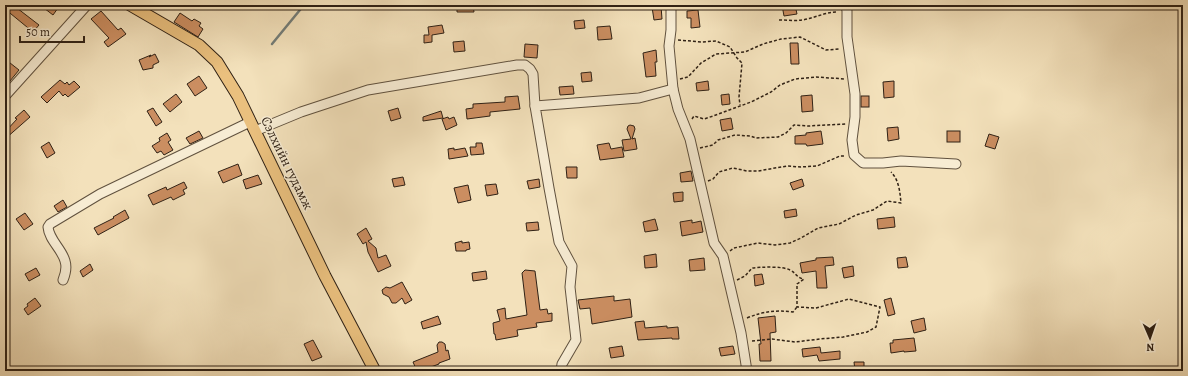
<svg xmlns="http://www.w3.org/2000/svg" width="1188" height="376" font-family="Alegreya,serif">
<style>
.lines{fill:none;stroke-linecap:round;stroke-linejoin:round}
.stream{stroke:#737d78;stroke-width:2.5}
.building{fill:#cb8e61;stroke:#2f2115}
.minor-casing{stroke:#60513e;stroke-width:11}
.major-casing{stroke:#2f2115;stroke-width:13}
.path{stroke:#2f2115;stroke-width:1.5;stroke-dasharray:3 2;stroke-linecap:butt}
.minor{stroke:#f7ecd3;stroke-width:9}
.major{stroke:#eac07e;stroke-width:11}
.labels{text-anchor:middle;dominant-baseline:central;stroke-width:3;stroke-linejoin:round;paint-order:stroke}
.street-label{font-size:14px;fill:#2f2115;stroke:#f7ecd3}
</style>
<rect width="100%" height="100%" fill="#f3e1bb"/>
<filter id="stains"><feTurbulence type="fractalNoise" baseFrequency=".005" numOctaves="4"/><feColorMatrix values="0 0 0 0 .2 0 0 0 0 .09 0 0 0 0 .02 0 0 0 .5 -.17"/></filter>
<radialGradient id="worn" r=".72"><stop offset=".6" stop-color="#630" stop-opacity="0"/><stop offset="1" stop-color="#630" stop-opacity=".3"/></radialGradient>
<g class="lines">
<path class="stream" d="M272,44L304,5"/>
</g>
<g class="building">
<path d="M5,5H13L39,25L33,32L5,9Z"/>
<path d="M40,5H54L58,8L53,15Z"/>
<path d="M457,5H473L474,12H457Z"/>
<path d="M782,5H795L797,14L784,16Z"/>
<path d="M661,6L662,19L654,20L652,7Z"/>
<path d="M698,10L700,27L691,28V18H687V11Z"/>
<path d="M101,11L118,30L121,28L126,34L108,47L104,42L109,38L91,19Z"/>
<path d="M180,13L192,21L194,19L201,23L199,26L203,29L198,37L174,22Z"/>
<path d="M584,20L585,28L575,29L574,21Z"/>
<path d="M442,25L444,33L432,35V42L424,43V35H429L428,27Z"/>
<path d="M610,26L612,39L598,40L597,27Z"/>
<path d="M464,41L465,51L454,52L453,42Z"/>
<path d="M790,43H798L799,64H791Z"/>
<path d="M525,44L538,45L537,58L524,57Z"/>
<path d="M656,50L657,62H655L656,76L646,77L643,53Z"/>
<path d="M155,54L159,62L153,65V68L143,70L139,60L151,55L149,57Z"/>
<path d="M5,59L19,70L5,87Z"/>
<path d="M591,72L592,81L582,82L581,73Z"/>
<path d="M199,76L207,88L195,96L187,84Z"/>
<path d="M60,80L65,84L67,82L69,85L74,81L80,87L68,97L65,94L63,96L59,91L47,103L41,97Z"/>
<path d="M708,81L709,90L697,91L696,83Z"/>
<path d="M894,81V97L884,98L883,82Z"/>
<path d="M573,86L574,94L560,95L559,87Z"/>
<path d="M176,94L182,102L170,112L163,104Z"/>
<path d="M729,94L730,104L722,105L721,95Z"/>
<path d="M812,95L813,111L802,112L801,96Z"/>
<path d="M518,96L520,109L490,112V116L467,119L466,109L473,108V104L505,102V97Z"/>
<rect x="861" y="96" width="8" height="11"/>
<path d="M153,108L162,122L156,126L147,111Z"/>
<path d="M398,108L401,118L391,121L388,111Z"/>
<path d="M24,110L30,117L5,139V132L17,119L15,118Z"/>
<path d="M441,111L443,118L423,121V117Z"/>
<path d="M448,117L449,119L454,117L457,125L446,130L442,119Z"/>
<path d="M731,118L733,129L722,131L720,120Z"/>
<path d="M630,125L634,126L635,129L632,139L635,138L637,149L624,151L622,140L631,139L627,129L628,126Z"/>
<path d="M898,127L899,139L888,141L887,128Z"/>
<path d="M199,131L203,138L190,144L186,138Z"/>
<path d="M821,131L823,144L807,146L806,144H795V136L806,135V133Z"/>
<rect x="947" y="131" width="13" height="11"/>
<path d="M167,133L171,140L168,142L173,150L164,155L161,151L157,153L152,146L160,141L159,138Z"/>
<path d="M989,134L999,137L995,149L985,146Z"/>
<path d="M49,142L55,153L47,158L41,147Z"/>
<path d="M476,143H482L484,154L471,155L470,147H476Z"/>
<path d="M609,143L611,149L622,147L624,157L600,160L597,145Z"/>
<path d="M454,148V150L465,148L468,156L449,159L448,149Z"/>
<path d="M238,164L242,175L223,183L218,172Z"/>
<path d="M566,167H577V178H567Z"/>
<path d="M691,171L693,181L681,182L680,173Z"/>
<path d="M258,175L262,184L246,189L243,180Z"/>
<path d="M403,177L405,185L394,187L392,179Z"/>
<path d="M539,179L540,187L529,189L527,181Z"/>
<path d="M802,179L804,186L793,190L790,183Z"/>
<path d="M184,182L187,188L183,190L185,194L173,200L171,197L153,205L148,195L166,187L167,190Z"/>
<path d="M496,184L498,194L487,196L485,185Z"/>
<path d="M468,185L471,200L458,203L454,188Z"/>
<path d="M683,192V201L674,202L673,193Z"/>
<path d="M63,200L67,207L58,212L54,206Z"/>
<path d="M796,209L797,216L785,218L784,211Z"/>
<path d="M125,210L129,218L98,235L94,228L114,218L113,217Z"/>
<path d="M25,213L33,224L24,230L16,219Z"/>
<path d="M894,217L895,227L878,229L877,219Z"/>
<path d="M655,219L658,230L645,232L643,222Z"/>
<path d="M692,220V223L701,221L703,232L682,236L680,222Z"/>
<path d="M538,222L539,230L527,231L526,223Z"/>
<path d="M366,228L372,239L368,241L376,248L378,258L386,255L391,266L378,272L368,252L366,242L363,244L357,234Z"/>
<path d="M462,241V243L469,242L470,249L466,250V251H456L455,243Z"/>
<path d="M656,254L657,267L645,268L644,256Z"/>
<path d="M833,257L834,265L825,266L827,288H817L816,271L802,273L800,263L816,260V258Z"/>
<path d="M906,257L908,267L898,268L897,258Z"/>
<path d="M704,258L705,270L690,271L689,260Z"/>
<path d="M90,264L93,270L83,277L80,271Z"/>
<path d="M853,266L854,276L844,278L842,268Z"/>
<path d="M36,268L40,275L29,281L25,274Z"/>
<path d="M525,270L535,271L540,310L547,309L548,314L552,313V321L536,323L537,327L517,330L518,336L496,340L495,334H494L493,323L500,321L497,310L505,308L506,319L527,315L522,273Z"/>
<path d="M486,271L487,279L473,281L472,273Z"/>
<path d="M762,274L764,284L755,286L754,275Z"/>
<path d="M402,282L412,300L405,304L402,298L396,303H392L389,297L383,294L382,290L386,287L390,288Z"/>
<path d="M614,296V301L630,299L632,317L592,324L590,308L580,309L578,300Z"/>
<path d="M35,298L41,306L28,315L24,309L28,306L27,304Z"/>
<path d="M891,298L895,314L888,316L884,300Z"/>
<path d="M438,316L441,324L423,329L421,322Z"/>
<path d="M775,316L776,332L770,333L771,361H760L759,344H761L758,318Z"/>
<path d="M924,318L926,330L914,333L911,321Z"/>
<path d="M644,321L645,328L667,326V328L678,327L679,339H672V338L638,340L635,322Z"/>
<path d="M914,338L916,351L904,352V351L891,353L890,343H893V340Z"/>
<path d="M313,340L322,357L312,361L304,344Z"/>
<path d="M439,342H442L445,344L446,351L448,350L450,359L439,363V364L420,371H417L413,362L438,352L437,345Z"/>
<path d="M622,346L624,356L611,358L609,348Z"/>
<path d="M733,346L735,354L721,356L719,348Z"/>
<path d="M820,347L821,353L840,351V359L819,361L817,355L803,357L802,349Z"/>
<path d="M854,362H864V371H855Z"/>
</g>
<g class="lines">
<g class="minor-casing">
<g id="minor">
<path d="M671,5V30L669,46L673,89L678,109L690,139L714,243L723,256L741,333L747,371"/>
<path d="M846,5L847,11V37L855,94V117L852,140L854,155L863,163H883L901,161L956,164"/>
<path d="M5,96L87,5"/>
<path d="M255,131L301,112L368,90L517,65H525L530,69L533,74L535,106"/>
<path d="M63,280C65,275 67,267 65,261C62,249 49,240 48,227L50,224L100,194L250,122"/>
<path d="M561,371L562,364L576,340L570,287L572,266L559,242L549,188L535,106L639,98L673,89"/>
</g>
</g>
<g class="major-casing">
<path id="major" d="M130,5L199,45L217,62L238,96L325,276L375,371"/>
</g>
<g class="path">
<path d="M779,20C787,20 795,21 802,20C815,18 825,12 838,12"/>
<path d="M678,40L702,42L716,41L730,47L737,58L742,63L739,97L740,105"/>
<path d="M680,79L688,77L701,63L716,54L745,52L763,44L781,39L800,37L826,50L839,49"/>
<path d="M692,119L694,116L704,119L713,116L751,102L771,92L780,85L795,79L816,77L845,79"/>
<path d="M700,148L713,145L718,140L735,135L750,136L756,138L778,137L786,133L794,125L808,126L846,124"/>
<path d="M708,181L713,179L719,172L733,168L747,171H758L787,166L801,167L817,166L840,156H845"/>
<path d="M730,251L734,248L758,243L775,245L790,243L801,238L818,228L839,224L856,215L873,210L887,201L901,203C900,192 899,180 891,172"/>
<path d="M737,280L745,276L752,268C761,267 783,266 790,270C796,273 795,276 803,279"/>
<path d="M747,318C764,311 776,310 793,312L797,307"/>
<path d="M752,341L772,339L795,342L820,339L843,337L867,332L876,327L880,307L849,299L816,308L797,307V284L804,279"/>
</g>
<use href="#minor" class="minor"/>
<use href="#major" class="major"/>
</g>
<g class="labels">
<g class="street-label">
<text transform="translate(287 163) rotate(64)">Сэлхийн гудамж</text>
</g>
</g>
<rect width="1188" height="376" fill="none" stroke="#f3e1bb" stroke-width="20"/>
<rect x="6" y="6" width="1176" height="364" fill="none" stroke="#2f2115" stroke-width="2"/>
<rect x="10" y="10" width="1168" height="356" fill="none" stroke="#2f2115"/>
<g transform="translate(1150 338) rotate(178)" stroke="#f7ecd3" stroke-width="3" paint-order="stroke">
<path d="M0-3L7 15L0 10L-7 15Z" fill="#2f2115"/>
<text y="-6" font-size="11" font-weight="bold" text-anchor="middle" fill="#2f2115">N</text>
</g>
<path d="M20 36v6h64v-6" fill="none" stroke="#2f2115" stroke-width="2"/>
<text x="26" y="36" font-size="12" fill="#2f2115" stroke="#f7ecd3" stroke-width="3" paint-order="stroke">50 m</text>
<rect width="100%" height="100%" filter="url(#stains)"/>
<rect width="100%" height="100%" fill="url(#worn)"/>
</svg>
